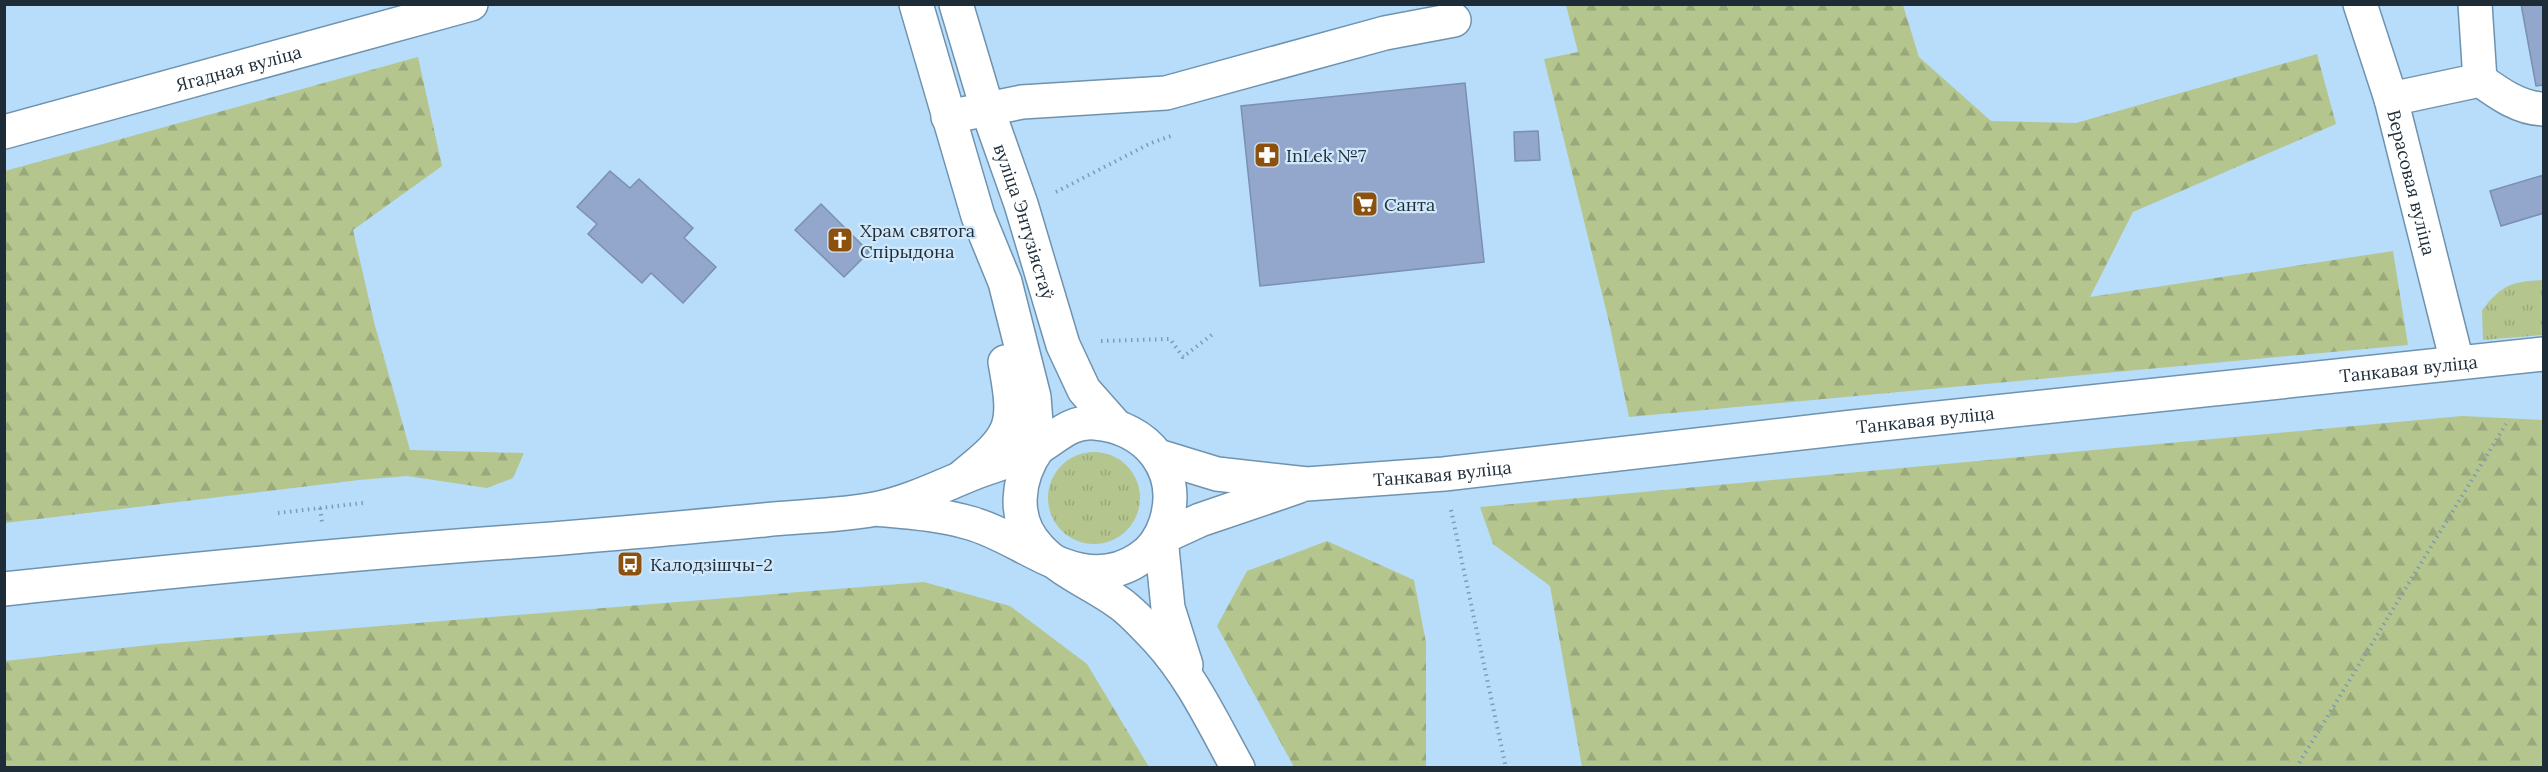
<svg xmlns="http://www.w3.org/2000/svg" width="2548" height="772" font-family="Lora,serif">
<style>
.grass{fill:url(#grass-tufts)}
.forest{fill:url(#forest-firs)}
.building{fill:#92a7cb;stroke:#7b8fb2;stroke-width:1.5}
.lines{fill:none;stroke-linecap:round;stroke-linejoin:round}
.minor-casing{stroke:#6f93af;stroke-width:36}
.major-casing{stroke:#6f93af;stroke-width:36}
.path{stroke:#7e9cb3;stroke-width:4;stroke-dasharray:1.5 4.5;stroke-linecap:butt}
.minor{stroke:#fff;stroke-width:33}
.major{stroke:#fff;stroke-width:33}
.labels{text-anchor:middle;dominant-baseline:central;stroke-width:4.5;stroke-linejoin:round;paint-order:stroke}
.street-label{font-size:18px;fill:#1e2c38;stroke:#d1e8fb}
.poi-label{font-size:18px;fill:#1e2c38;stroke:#d1e8fb;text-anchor:start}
</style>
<defs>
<pattern id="grass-tufts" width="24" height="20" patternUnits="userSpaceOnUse" patternTransform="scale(1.5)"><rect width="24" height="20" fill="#b4c58e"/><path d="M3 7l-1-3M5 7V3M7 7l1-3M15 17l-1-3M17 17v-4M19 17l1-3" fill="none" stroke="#9aa97b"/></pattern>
<pattern id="forest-firs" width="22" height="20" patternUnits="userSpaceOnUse" patternTransform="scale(1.5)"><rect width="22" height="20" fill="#b4c58e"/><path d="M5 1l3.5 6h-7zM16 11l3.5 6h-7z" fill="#9aa97b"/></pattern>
</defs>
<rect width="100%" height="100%" fill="#b7ddfb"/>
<g class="grass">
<path d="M2543,280V335L2483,340L2482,310C2503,284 2511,282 2543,280Z"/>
<circle cx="1094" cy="498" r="46"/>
</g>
<g class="forest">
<path d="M1566,5H1903L1919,57L1991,121L2076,123L2317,54L2336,124L2133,212L2090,297L2393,251L2408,345L1629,417L1609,322L1544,59L1578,52Z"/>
<path d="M418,57L442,166L353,230L374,322L410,450L524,453L513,478L487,488L407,476L359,480L5,523V171Z"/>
<path d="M2462,416L2543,420V767H1582L1550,586L1493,544L1480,507Z"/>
<path d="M1327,541L1414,580L1426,643V767H1294L1217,626L1247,571Z"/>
<path d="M924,582L1010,606L1087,664L1149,767H5V661L158,644Z"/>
</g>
<g class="building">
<path d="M2521,4H2544V85L2536,86Z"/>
<path d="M1465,83L1484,262L1260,286L1241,106Z"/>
<path d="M1538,131L1540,160L1515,161L1514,132Z"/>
<path d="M610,171L630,188L639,179L693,228L684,238L716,267L683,303L651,273L642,283L588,234L597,224L577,207Z"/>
<path d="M2544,175V213L2501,226L2490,191Z"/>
<path d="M821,204L869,252L844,277L795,230Z"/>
</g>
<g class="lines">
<g class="minor-casing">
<g id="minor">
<path d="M916,4L978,216L1005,282L1034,397L1038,448"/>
<path id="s1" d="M956,4L987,108L1021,204L1063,345L1084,390L1115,425"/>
<path id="s2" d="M2360,4L2391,99L2457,362"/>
<path d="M2475,4L2480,80"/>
<path d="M2391,99L2480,80C2498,93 2520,109 2544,109"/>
<path d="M948,117L1022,102L1166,93L1385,33L1454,20"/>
<path id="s3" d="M4,132L471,4"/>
<path id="s4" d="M1158,456L1217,474L1307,484L1444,474L1853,427L2544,354"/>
<path d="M963,476C1014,435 1017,427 1005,362"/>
<path d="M1161,538L1200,520L1297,487"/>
</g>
</g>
<g class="major-casing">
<g id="major">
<path d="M1038,448C1017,478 1011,519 1039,548C1059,570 1094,585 1118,602C1133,612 1146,628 1158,640C1192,677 1214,725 1238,768"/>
<path d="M1161,538L1168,608L1186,665"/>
<path d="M4,589C173,571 342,554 511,542C595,536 680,528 764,520C800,516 839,516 875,509C911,502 945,484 979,471C998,464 1021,458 1038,448C1058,436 1070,421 1095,423C1147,427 1182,470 1166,522C1161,538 1153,550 1139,559C1081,598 1025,538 970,523C939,514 907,512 875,509"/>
</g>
</g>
<g class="path">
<path d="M1056,192L1151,143L1171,136"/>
<path d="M1101,341L1170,339L1183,357L1214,333"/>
<path d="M320,508L322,522"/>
<path d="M1451,510L1506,768"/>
<path d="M278,513L363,503"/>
<path d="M2296,768L2506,424"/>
</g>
<use href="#minor" class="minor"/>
<use href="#major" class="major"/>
</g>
<defs>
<g id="pharmacy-square" transform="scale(1.35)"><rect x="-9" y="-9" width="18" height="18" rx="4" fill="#8c510e" stroke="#d1e8fb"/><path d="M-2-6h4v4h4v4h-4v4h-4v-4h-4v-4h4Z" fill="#fff"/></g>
<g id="supermarket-square" transform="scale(1.35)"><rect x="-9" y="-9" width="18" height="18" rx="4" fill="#8c510e" stroke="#d1e8fb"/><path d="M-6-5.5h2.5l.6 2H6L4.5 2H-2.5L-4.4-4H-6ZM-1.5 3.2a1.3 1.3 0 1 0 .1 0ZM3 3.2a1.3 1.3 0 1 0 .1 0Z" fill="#fff"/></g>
<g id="church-square" transform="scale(1.35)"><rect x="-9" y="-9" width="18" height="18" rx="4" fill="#8c510e" stroke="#d1e8fb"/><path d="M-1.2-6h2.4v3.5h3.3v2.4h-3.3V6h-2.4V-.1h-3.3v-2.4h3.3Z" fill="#fff"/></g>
<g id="bus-square" transform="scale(1.35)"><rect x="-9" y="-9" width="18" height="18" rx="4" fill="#8c510e" stroke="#d1e8fb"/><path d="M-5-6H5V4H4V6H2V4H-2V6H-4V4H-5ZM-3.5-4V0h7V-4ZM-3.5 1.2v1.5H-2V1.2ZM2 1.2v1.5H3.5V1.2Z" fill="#fff"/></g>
</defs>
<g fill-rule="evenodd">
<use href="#pharmacy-square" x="1267" y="155"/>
<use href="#supermarket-square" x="1365" y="204"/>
<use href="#church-square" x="840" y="240"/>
<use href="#bus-square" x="630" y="564"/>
</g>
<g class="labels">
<g class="street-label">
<text stroke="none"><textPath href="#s3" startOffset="243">Ягадная вуліца</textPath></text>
<text stroke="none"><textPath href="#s2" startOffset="186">Верасовая вуліца</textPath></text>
<text stroke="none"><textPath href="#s1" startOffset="228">вуліца Энтузіястаў</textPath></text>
<text stroke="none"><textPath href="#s4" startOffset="1260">Танкавая вуліца</textPath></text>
<text stroke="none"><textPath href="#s4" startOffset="774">Танкавая вуліца</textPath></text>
<text stroke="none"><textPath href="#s4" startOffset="288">Танкавая вуліца</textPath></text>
</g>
<g class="poi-label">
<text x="1286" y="155">InLek №7</text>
<text x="1384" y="204">Санта</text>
<text x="860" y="230">Храм святога<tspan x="860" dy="21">Спірыдона</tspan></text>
<text x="650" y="564">Калодзішчы-2</text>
</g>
</g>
<rect width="2548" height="772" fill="none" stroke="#1e2c38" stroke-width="12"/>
</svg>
